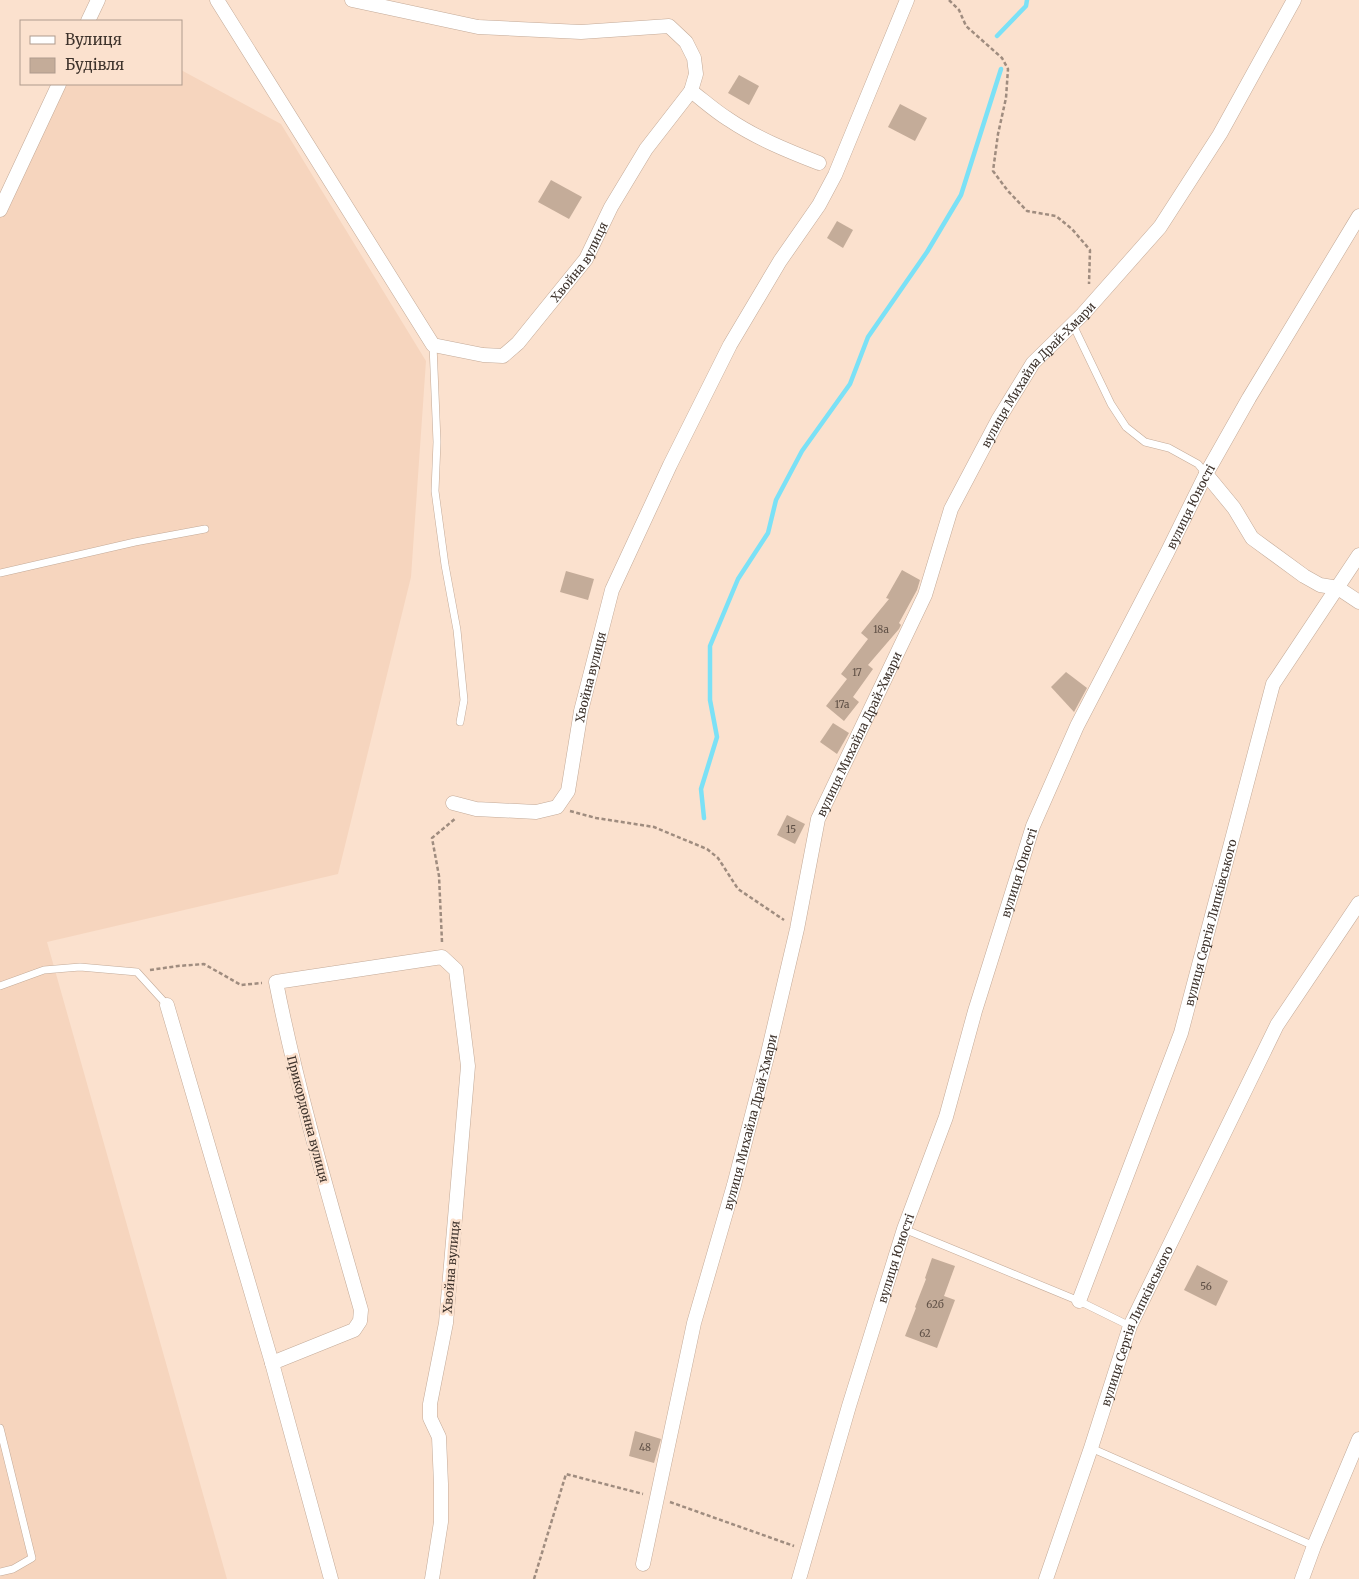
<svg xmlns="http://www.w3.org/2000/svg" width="1359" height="1579" font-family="Merriweather,serif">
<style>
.built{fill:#f6d5be}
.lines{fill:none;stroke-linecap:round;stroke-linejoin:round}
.stream{stroke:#7be1f6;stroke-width:4.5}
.building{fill:#c4ac99}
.service-casing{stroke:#c3aa98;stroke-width:8}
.minor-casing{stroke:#c3aa98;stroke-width:15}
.path{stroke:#9f8c7f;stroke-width:2.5;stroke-dasharray:4 2.5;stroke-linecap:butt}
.service{stroke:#fff;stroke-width:7}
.minor{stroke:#fff;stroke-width:14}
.labels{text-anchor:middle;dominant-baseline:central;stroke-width:5;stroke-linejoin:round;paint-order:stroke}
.number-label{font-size:10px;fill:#5f5046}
.street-label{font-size:12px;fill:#3d322b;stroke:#fbe1ce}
</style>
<rect width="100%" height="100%" fill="#fbe1ce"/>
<path class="built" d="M181,70L281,124L426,361L411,577L338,874L47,942L227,1579H0V196L52,84H181Z"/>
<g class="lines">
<g class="stream">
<path d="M997,36L1026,6L1027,0"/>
<path d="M704,818L701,789L717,737L710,700V646L738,579L768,533L776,500L802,451L850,384L868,337L927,252L961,195L1001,69"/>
</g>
</g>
<g class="building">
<path d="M739,75L759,86L749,105L728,93Z"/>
<path d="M900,104L927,118L915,141L888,127Z"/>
<path d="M551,180L582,197L569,219L538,202Z"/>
<path d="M837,221L853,230L843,248L827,238Z"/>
<path d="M902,570L920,580L917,590L899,623L901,625L899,629L868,665L873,669L853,697L859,702L844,721L826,706L847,679L841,674L868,639L861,633L889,599L886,598Z"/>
<path d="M566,571L594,579L588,600L560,592Z"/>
<path d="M1066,672L1087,688L1074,712L1051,687Z"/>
<path d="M833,723L849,733L837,754L820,742Z"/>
<path d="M787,815L805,824L795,844L777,835Z"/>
<path d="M932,1258L955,1266L944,1296L955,1300L937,1348L905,1336L916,1308L915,1307L926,1279L925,1278Z"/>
<path d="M1197,1265L1228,1281L1216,1306L1184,1290Z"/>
<path d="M635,1431L661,1439L654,1463L629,1456Z"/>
</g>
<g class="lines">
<g class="service-casing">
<g id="service">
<path d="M1073,325L1111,404L1126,427L1145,442L1169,448L1198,464L1206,474"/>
<path d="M433,345L437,442L435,491L445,565L457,630L464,700L460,722"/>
<path d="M0,573L135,542L205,529"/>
<path d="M0,986L44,970L80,967L137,972L167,1005"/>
<path d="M904,1229L1079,1301L1130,1326"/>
<path d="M0,1428L32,1558L13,1569L0,1572"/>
<path d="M1091,1448L1314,1546"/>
</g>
</g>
<g class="minor-casing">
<g id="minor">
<path id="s1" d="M217,0L433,345L483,355L503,356L518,343L586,259L611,207L646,149L691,91L696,74L694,58L686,42L669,26L581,32L478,27L352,0"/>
<path d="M88,21L98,0"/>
<path d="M691,91C703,100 715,111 728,119C756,138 788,151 819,163"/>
<path d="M0,210L59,84"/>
<path d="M1206,474L1234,508L1252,538L1304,576L1320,585L1338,588L1359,602"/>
<path id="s2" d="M453,803L476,809L536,812L557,807L568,791L581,711L612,590L670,465L730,345L780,261L819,205L835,175L907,0"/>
<path d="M167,1005L272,1363L331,1579"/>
<path id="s3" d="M1079,1301L1181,1033L1273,684L1359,555"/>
<path d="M272,1363L354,1330L360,1321L361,1310C330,1201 298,1093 276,982L442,957L456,970L468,1066L446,1323L430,1404V1418L439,1437L441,1484V1522L432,1579"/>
<path id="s4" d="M643,1564L694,1323L734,1185L767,1057L797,929L818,819L925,595L951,509L998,420L1033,363L1083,314L1160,227L1220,134L1294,0"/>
<path id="s5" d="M799,1579L849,1406L904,1229L946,1117L975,1011L1033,826L1077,726L1167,553L1206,474L1249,398L1359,216"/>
<path id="s6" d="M1046,1579L1091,1448L1130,1326L1277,1025L1359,903"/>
<path d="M1302,1579L1314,1546L1359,1439"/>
</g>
</g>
<g class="path">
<path d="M949,0L959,10L966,26L1002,58L1008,69L1006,98L998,134L993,171L1008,191L1027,211L1056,216L1072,229L1090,250L1089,284"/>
<path d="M570,811L596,818L654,827L707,849L718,858L738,889L784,920"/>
<path d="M442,942L439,876L432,838L456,818"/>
<path d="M150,970L178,966L204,964L241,985L262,983"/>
<path d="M670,1502L794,1546"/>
<path d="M534,1579L566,1474L643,1494"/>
</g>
<use href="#service" class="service"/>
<use href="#minor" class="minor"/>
</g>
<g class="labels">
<g class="number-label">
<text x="881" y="629">18а</text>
<text x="857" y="672">17</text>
<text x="842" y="704">17а</text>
<text x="791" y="829">15</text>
<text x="1206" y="1286">56</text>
<text x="935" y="1304">62б</text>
<text x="925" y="1333">62</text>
<text x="645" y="1447">48</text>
</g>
<g class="street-label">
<text stroke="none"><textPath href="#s1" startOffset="600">Хвойна вулиця</textPath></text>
<text stroke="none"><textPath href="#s4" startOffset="1265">вулиця Михайла Драй-Хмари</textPath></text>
<text stroke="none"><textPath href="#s5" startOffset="1145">вулиця Юності</textPath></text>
<text stroke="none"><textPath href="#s2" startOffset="241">Хвойна вулиця</textPath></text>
<text stroke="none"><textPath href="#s4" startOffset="860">вулиця Михайла Драй-Хмари</textPath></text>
<text stroke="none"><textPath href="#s5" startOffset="740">вулиця Юності</textPath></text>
<text stroke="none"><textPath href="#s3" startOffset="401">вулиця Сергія Липківського</textPath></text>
<text transform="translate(308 1119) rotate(75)">Прикордонна вулиця</text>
<text stroke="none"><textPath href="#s4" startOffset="455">вулиця Михайла Драй-Хмари</textPath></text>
<text stroke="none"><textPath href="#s5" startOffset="335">вулиця Юності</textPath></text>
<text transform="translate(451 1267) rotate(-85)">Хвойна вулиця</text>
<text stroke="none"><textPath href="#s6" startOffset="269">вулиця Сергія Липківського</textPath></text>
</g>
</g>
<rect x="20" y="20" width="162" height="65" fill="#fbe1ce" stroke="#af9b8d"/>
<rect x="30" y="36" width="25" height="8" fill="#ffffff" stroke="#af9b8d"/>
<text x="65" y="45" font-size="15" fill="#3d322b">Вулиця</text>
<rect x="30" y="58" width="25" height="15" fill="#c4ac99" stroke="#af9b8d"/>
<text x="65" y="70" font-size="15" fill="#3d322b">Будівля</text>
</svg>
